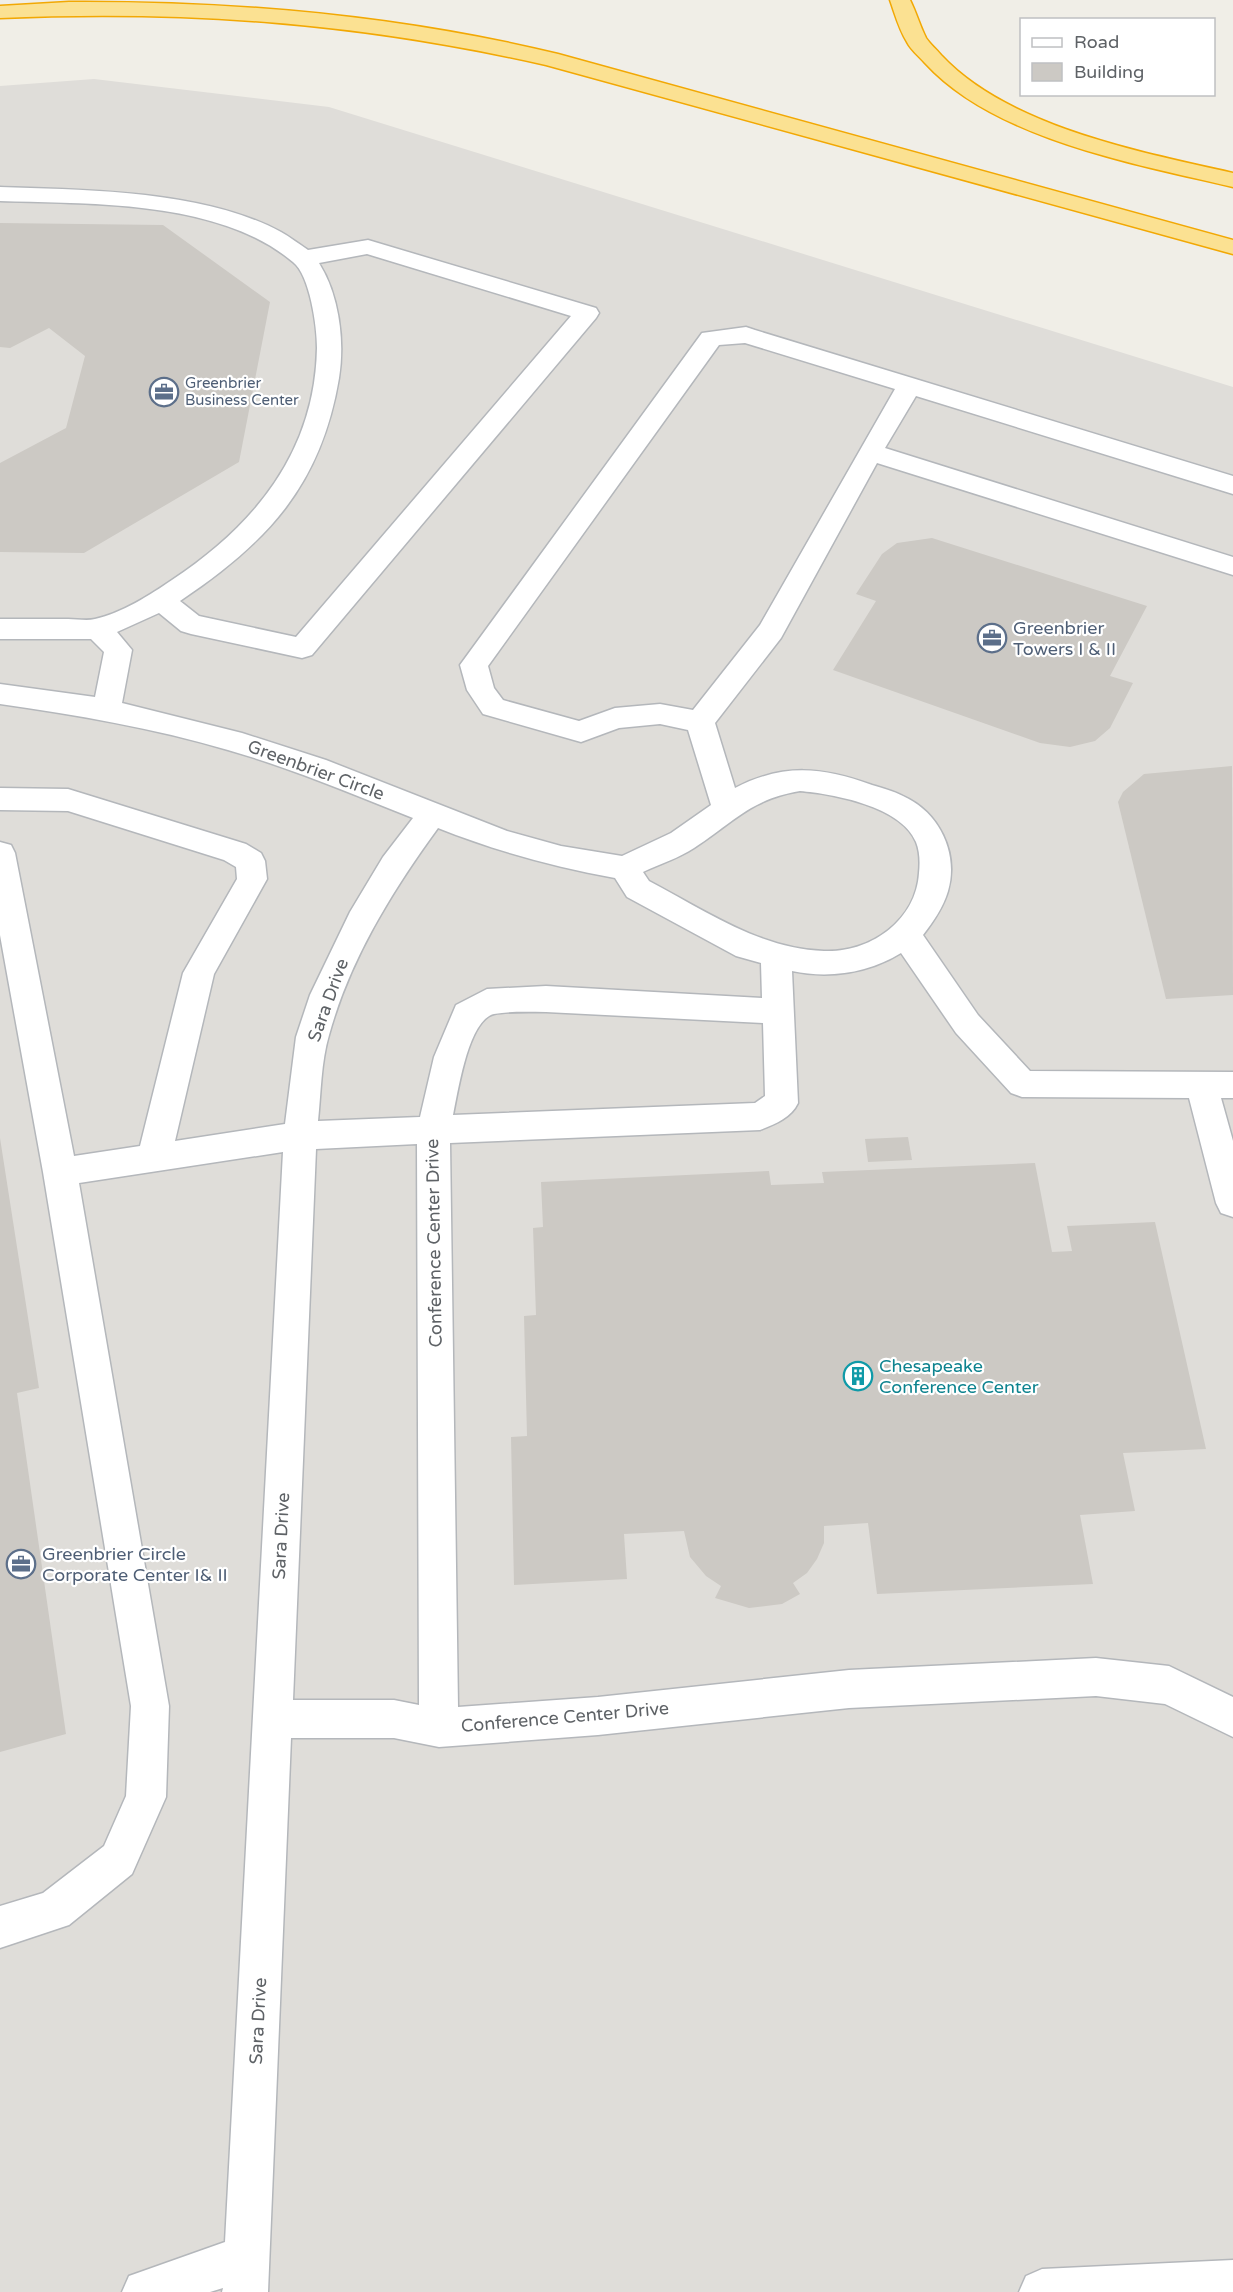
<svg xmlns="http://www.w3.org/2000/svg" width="1233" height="2292" font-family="'Varela Round',sans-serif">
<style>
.industrial{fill:#dfddd9}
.building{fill:#ccc9c4}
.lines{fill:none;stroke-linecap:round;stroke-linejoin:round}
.minor-casing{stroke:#b4b7bb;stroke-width:3}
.highway-casing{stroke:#f2a804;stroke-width:3}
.minor{fill:#fff;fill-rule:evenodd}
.highway{fill:#fbe192;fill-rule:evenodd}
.labels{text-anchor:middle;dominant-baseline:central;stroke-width:4.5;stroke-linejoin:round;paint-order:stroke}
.far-service-label{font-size:15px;fill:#4e5e75;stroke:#fff;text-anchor:start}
.service-label{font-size:18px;fill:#4e5e75;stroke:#fff;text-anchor:start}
.street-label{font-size:18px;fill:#5e6266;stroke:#fff}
.culture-label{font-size:18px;fill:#0d838f;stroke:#fff;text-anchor:start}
</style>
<rect width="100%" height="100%" fill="#f0eee7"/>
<path class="industrial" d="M94,79L329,107L1233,387V2292H0V86Z"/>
<g class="building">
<path d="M0,223L163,225L270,302L239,462L84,553L0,552V463L66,428L85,356L49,328L10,348L0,347Z"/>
<path d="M932,538L1147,606L1110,676L1133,683L1110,728L1095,741L1070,747L1040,743L833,670L876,601L856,594L882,554L897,543Z"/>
<path d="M1232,766L1233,995L1166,999L1118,802L1123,792L1144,774Z"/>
<path d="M908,1137L912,1160L868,1162L865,1139Z"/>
<path d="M0,1138L39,1388L17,1393L66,1734L0,1752Z"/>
<path d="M1035,1163L1052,1252L1072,1251L1067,1226L1155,1222L1206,1449L1123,1453L1135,1511L1080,1515L1093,1584L877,1594L868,1523L824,1526V1543L817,1559L807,1573L793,1583L800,1594L782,1604L749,1608L715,1598L721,1586L706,1576L690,1557L684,1531L624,1534L627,1579L514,1585L511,1437L527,1436L524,1316L536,1315L533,1228L543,1227L541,1182L769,1171L771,1185L824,1183L822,1172Z"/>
</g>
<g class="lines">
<g class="minor-casing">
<g id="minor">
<path d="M0,187C87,190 203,190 281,232C290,237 299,244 308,250L368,240L596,308L599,313L596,318L312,655L302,658L191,634L181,631L159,613L117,632L132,650L122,703L242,733L326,760L507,831L561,846L622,856L671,833L711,805L688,730L660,724L619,728L581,742L483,714L467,690L460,665L702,333L746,327L755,330L1233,476V494L916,396L885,448L1233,557V575L877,463L781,638L715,723L735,788C783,763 823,767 872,785C882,788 893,791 903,796C939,812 959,853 948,891C943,908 933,922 923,935L978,1015L1030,1071L1233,1072V1098H1221L1233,1141V1217L1221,1213L1216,1203L1189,1098L1022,1097L1011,1093L956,1033L901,953C869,973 829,979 792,971L798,1103C791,1118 775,1124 760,1130L450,1143L458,1707L598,1697L849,1670L1096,1658L1169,1666L1233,1697V1737L1165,1704L1096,1696L849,1708L598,1735L439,1747L394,1738H291L268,2292H222L223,2288L210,2292H122L129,2276L225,2242L283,1152L79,1183L169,1706L166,1797L132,1874L69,1925L0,1948V1906L43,1893L104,1846L126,1796L131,1706L43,1172L0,935V842L11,845L15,853L74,1156L140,1146L183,973L237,879L236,867L224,860L68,811L0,810V788L68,789L246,844L261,853L265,861L267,879L214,974L175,1141L285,1124L296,1037L310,995L350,912L383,857L413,818C352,794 291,768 228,750C153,728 77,715 0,704V684L95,697L104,652L91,639H0V619C23,619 45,619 68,619C77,619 87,621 95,619C122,613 150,595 172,580C255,525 315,452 317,348C317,327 310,275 293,262C219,200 92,204 0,201ZM367,254L571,316L296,637L199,616L180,601C268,542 321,485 339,378C345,340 339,295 319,263ZM745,343L895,389L760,625L693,710L660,704L615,708L579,721L503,700L494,688L488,666L719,345ZM800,791C833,794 901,806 916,842C920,852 920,863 919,873C916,920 871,953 824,951C760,949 704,910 649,881L643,872C660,864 679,858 694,848C734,822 751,799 800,791ZM438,828C496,851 554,867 615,878L627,897L736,956L761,963L762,998L546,986L487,989L456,1005L434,1057L420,1117L318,1121C321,1093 321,1062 329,1035C350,959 392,891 438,828ZM546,1012L763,1023L765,1096L755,1103L453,1115C458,1092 468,1020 494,1014C510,1011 529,1012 546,1012ZM417,1144L419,1705L394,1700H293L316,1149Z"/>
<path d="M1233,2260V2292H1019L1026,2276L1042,2269Z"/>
</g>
</g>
<g class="highway-casing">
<g id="highway">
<path d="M890,0H910C916,12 920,26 926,38C930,44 937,50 941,55C1008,127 1141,152 1233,173V187C1136,164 994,139 925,63C919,56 911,50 907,42C899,29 895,14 890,0Z"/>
<path d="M69,2C234,1 397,15 558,54L1233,240V254L546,65C360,23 191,10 0,18V6Z"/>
</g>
</g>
<use href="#minor" class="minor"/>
<use href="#highway" class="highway"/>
</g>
<defs>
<g id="office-ring" transform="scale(1.5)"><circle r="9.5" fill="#fff" stroke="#5c6f8a" stroke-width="1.5"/><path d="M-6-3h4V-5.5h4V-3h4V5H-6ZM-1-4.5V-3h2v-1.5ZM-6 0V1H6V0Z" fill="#5c6f8a"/></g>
<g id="building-ring" transform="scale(1.5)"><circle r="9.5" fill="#fff" stroke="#0f9aa8" stroke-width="1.5"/><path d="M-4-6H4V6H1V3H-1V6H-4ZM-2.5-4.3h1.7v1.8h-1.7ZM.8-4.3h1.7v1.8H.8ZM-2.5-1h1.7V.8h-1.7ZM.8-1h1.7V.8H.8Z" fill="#0f9aa8"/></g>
</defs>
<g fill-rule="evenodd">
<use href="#office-ring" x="164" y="392"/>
<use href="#office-ring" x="992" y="638"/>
<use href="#building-ring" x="858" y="1376"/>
<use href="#office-ring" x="21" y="1564"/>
</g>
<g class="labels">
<g class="far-service-label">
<text x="185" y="383">Greenbrier<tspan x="185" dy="17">Business Center</tspan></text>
</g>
<g class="service-label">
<text x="1013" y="628">Greenbrier<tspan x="1013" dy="21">Towers I &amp; II</tspan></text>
<text x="42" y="1554">Greenbrier Circle<tspan x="42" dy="21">Corporate Center I&amp; II</tspan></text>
</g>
<g class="street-label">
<text transform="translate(316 770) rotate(20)">Greenbrier Circle</text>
<text transform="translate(328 1000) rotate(-70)">Sara Drive</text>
<text transform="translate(434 1243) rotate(-91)">Conference Center Drive</text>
<text transform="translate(281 1536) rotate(-87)">Sara Drive</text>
<text transform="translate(565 1717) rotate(-5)">Conference Center Drive</text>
<text transform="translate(258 2021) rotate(-87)">Sara Drive</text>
</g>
<g class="culture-label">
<text x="879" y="1366">Chesapeake<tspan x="879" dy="21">Conference Center</tspan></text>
</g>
</g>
<rect x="1020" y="18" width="195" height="78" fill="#ffffff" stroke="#bfc0c2" stroke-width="1.5"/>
<rect x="1032" y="38" width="30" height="9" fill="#ffffff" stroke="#bfc0c2" stroke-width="1.5"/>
<text x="1074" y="48" font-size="18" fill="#5e6266">Road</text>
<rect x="1032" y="63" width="30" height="18" fill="#ccc9c4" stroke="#bfc0c2" stroke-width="1.5"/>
<text x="1074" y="78" font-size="18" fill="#5e6266">Building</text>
</svg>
